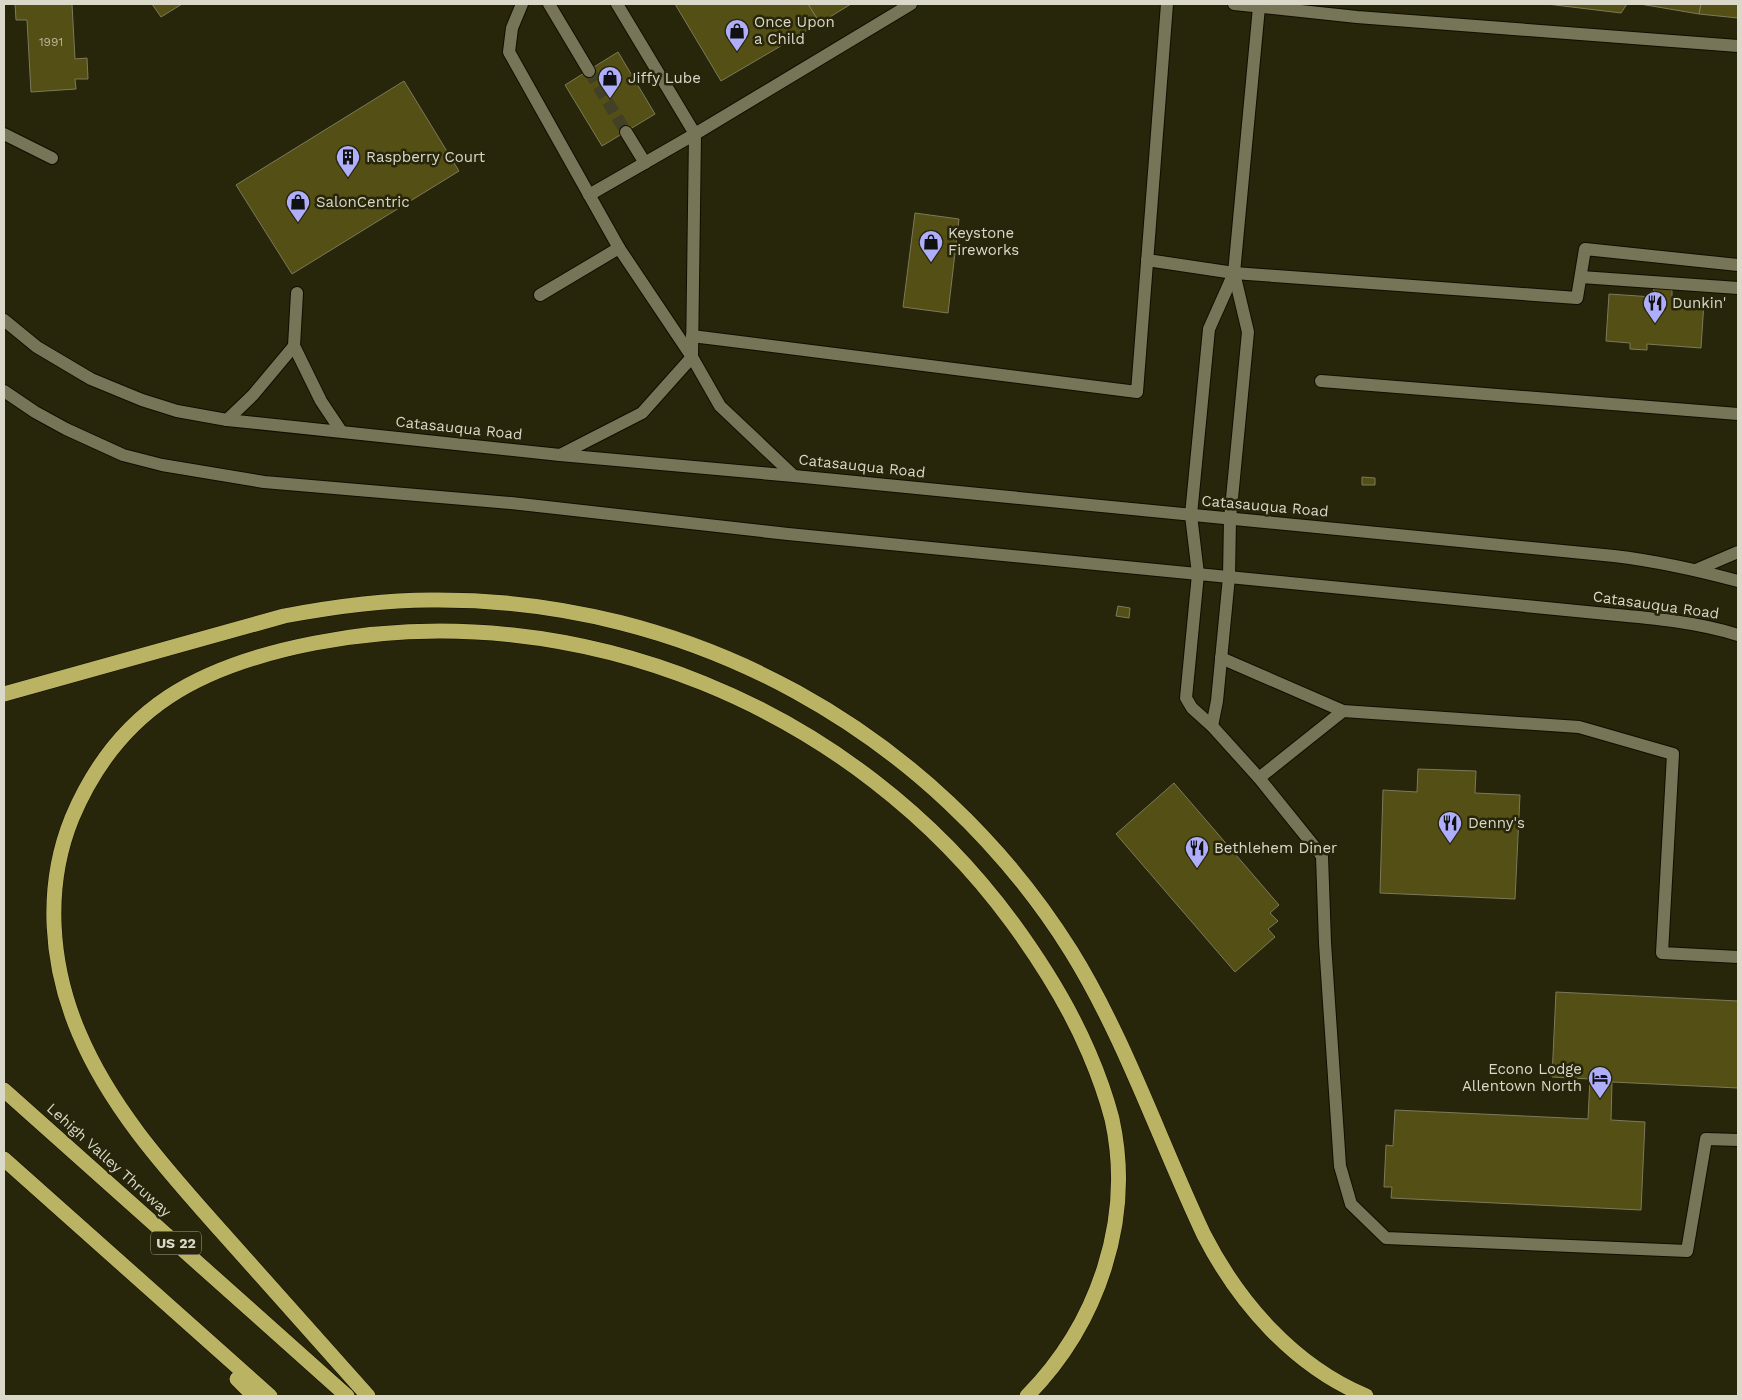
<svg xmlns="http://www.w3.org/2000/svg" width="1742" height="1400" font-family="'Work Sans',sans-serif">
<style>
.building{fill:#544f14;stroke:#7c7a5c}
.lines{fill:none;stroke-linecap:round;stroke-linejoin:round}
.minor-tunnel{stroke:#424027;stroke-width:12;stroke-dasharray:12 6;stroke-linecap:butt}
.minor-casing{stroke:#110e00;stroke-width:14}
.highway-casing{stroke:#110e00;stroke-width:16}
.minor{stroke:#777558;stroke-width:12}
.highway{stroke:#bab363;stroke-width:15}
.labels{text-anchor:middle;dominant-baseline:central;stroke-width:5;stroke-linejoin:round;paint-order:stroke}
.number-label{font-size:12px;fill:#b8b69c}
.shield{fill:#27250a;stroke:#a4a390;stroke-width:1}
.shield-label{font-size:14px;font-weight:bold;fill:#dad9c9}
.poi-label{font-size:15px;fill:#dad9c9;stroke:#27250a;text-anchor:start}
.street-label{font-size:15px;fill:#dad9c9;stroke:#27250a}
</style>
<rect width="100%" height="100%" fill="#27250a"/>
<g class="building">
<path d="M15,4H72L75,59L87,58L88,79H75L76,89L31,92L27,20H16Z"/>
<path d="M152,4H182L161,17Z"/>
<path d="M675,4H808L820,23L721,81Z"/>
<path d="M808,4H851L820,23Z"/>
<path d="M1547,4H1627L1621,13Z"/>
<path d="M1640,4H1701L1699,14Z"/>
<path d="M1701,4H1738V18L1699,14Z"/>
<path d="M618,52L655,114L602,146L565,85Z"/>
<path d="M404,81L459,171L292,274L236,185Z"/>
<path d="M915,213L959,219L948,313L903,307Z"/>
<path d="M1654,288L1672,290V300L1704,302L1701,348L1647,344V350L1630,349V343L1606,341L1609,294L1653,297Z"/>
<path d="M1362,477L1375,478V485H1362Z"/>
<path d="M1118,606L1130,608L1129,618L1116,616Z"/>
<path d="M1418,769L1476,771L1475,793L1520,795L1515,899L1380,893L1383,790L1417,792Z"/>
<path d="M1174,783L1279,905L1270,913L1278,921L1268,929L1275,937L1235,972L1116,834Z"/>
<path d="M1556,992L1738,1001V1088L1612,1082L1611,1120L1645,1122L1641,1210L1391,1198L1392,1187H1384L1386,1145L1393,1146L1395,1110L1588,1119L1590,1079L1552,1077Z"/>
</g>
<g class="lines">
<path class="minor-tunnel" d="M589,71L626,132"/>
<g class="minor-casing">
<g id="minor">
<path d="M522,4L512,28L509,52L619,248L540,295"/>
<path d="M549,4L589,71"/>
<path d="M1234,4L1357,17L1738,46"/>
<path d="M626,132L645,163"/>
<path d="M4,134L52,158"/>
<path d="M589,195L695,134L617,4"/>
<path d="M619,248L692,357L720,406L794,476"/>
<path d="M1147,260L1234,273L1577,298L1585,249L1738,265"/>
<path d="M1234,273L1209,329L1191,515L1198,574L1186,698L1192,708L1212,726L1259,778L1322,856L1325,943L1340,1166L1351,1204L1386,1238L1687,1251L1706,1139L1738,1140"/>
<path d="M1581,277L1738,288"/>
<path d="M297,293L294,346L321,401L341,431"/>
<path d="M4,320L37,347L91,379L142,400L177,411L227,420L560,455L794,476L1614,556C1656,561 1697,570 1738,581"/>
<path d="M692,336L1137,392L1167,4"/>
<path d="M1321,381L1738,414"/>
<path d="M4,391L35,412L66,429L123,455L162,465L264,482L511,503L788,534L1607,614C1651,618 1697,622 1738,635"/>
<path d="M227,420L253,395L294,346"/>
<path d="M560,455L642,413L692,357L695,134L911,4"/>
<path d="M1696,570L1738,552"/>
<path d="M1221,658L1343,711L1579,727L1673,754L1662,953L1738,957"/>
<path d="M1212,726L1217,701L1229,577L1230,519L1248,332L1234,273L1259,7"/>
<path d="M1259,778L1343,711"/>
</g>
</g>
<g class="highway-casing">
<g id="highway">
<path d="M4,694L284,616C332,607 381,600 430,600C690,597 933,731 1071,951C1125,1038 1160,1142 1204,1235C1239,1303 1294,1366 1366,1396"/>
<path d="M4,1090L347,1396"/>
<path d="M4,1159L270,1396"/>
<path d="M237,1379L254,1396"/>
<path d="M368,1396C319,1341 270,1286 221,1231C167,1170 111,1109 79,1033C50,965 44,887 72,818C119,706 202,665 315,643C578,592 855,708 1012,922C1042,963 1069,1006 1089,1053C1098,1074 1106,1096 1112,1119C1134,1219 1098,1324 1027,1396"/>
</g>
</g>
<use href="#minor" class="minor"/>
<use href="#highway" class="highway"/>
</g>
<defs>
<g id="shop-pin" transform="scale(1.25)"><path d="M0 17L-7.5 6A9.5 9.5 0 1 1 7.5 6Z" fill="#afaefa" stroke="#27250a"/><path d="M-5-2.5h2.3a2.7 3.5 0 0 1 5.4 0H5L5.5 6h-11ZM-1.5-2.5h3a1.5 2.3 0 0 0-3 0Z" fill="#111"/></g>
<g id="building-pin" transform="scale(1.25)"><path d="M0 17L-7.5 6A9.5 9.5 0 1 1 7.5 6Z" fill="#afaefa" stroke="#27250a"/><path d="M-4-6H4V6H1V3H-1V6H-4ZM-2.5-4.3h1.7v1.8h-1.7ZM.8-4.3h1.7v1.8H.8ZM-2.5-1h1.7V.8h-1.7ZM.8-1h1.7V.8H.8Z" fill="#111"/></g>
<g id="restaurant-pin" transform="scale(1.25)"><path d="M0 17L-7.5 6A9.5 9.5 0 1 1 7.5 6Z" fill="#afaefa" stroke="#27250a"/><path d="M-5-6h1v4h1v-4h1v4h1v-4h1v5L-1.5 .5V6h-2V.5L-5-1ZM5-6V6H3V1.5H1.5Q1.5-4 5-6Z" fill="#111"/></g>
<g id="hotel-pin" transform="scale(1.25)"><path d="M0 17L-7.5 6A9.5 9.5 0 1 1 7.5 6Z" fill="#afaefa" stroke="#27250a"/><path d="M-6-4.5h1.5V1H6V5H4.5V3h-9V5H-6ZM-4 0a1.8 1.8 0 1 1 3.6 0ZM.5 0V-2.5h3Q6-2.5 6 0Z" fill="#111"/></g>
</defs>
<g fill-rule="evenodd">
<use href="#shop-pin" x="737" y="31"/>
<use href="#shop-pin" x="610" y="78"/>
<use href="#building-pin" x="348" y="157"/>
<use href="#shop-pin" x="298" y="202"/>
<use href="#shop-pin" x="931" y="242"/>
<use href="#restaurant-pin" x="1655" y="303"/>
<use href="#restaurant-pin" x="1450" y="823"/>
<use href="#restaurant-pin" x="1197" y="848"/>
<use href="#hotel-pin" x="1600" y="1078"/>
</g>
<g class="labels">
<g class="number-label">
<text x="51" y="42">1991</text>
</g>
<rect class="shield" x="151" y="1231.5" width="50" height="23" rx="4"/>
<g class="shield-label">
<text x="176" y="1243">US 22</text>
</g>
<g class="poi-label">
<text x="754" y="22">Once Upon<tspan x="754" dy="17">a Child</tspan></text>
<text x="628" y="78">Jiffy Lube</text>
<text x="366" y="157">Raspberry Court</text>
<text x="316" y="202">SalonCentric</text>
<text x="948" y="233">Keystone<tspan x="948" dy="17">Fireworks</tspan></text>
<text x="1672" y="303">Dunkin'</text>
<text x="1468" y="823">Denny's</text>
<text x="1214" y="848">Bethlehem Diner</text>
<text x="1582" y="1069" text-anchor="end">Econo Lodge<tspan x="1582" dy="17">Allentown North</tspan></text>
</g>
<g class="street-label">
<text transform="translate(459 428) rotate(6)">Catasauqua Road</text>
<text transform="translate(862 466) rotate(6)">Catasauqua Road</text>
<text transform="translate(1265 506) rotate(5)">Catasauqua Road</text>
<text transform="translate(1656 605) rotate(8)">Catasauqua Road</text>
<text transform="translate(109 1160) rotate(42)">Lehigh Valley Thruway</text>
</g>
</g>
<rect width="1742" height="1400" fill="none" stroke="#dad9c9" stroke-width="10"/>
</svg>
